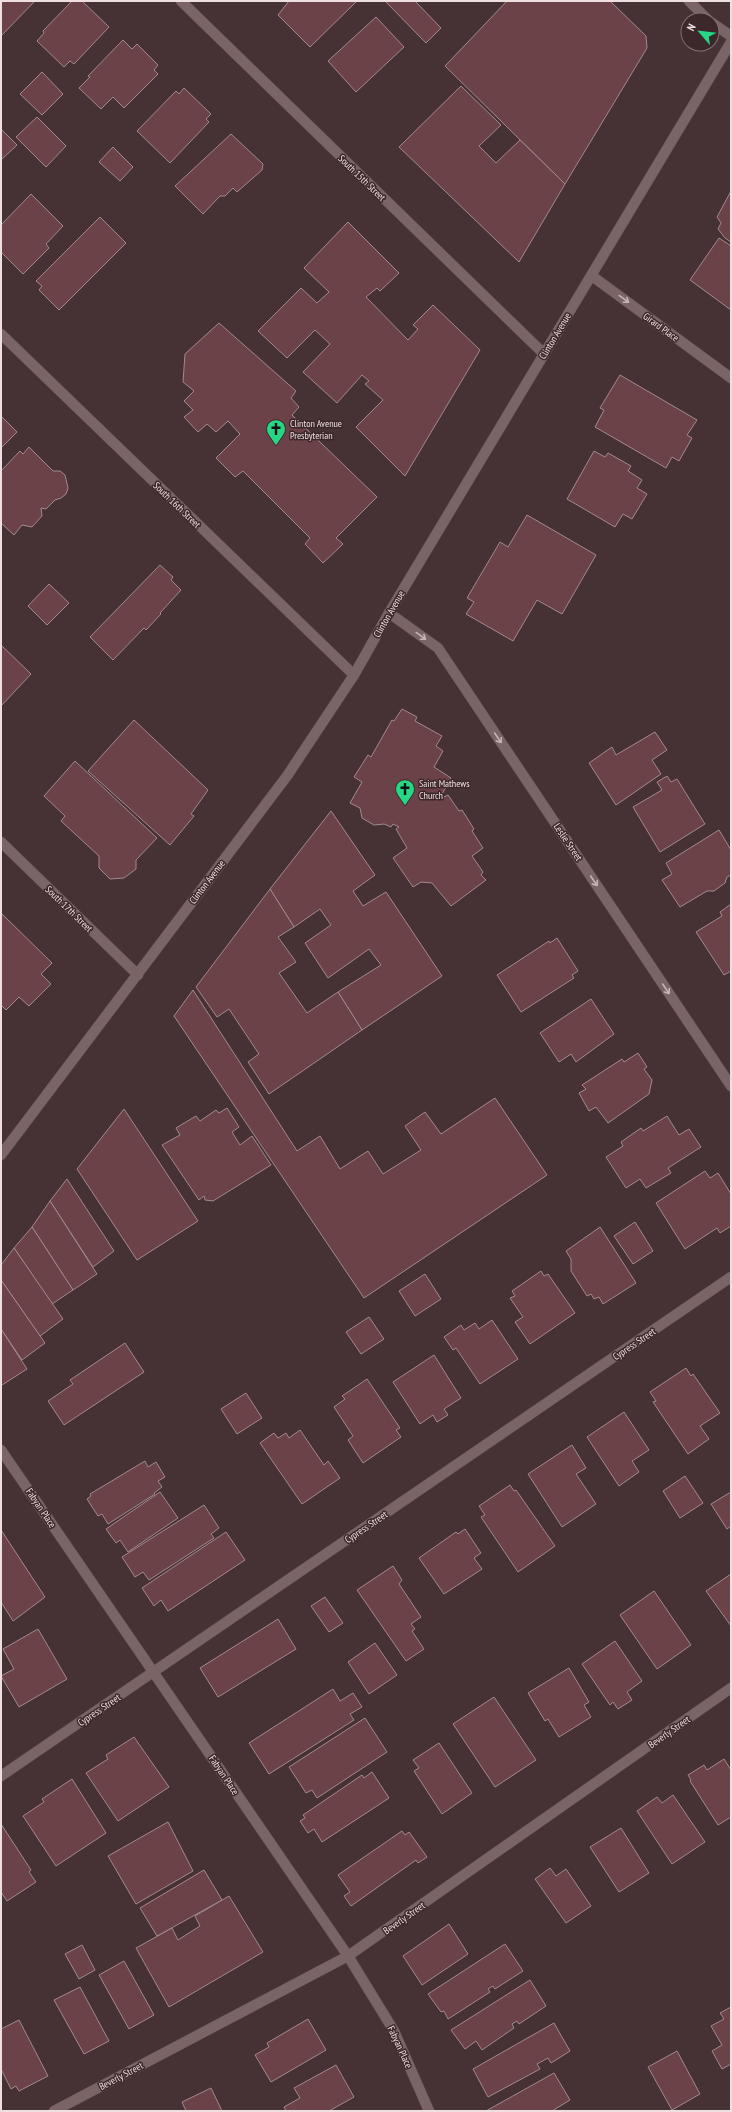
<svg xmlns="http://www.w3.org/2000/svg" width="732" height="2112" font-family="'PT Sans Narrow',sans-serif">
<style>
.building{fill:#6a4247;stroke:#a38a8d}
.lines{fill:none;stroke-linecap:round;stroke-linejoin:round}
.street-casing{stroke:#625153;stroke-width:11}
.secondary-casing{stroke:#625153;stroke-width:11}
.street{stroke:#7b6466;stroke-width:10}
.secondary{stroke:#7b6466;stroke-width:10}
.oneway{stroke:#c6b5b6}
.labels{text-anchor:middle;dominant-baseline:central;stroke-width:3;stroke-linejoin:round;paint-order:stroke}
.street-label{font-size:10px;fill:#eee0e1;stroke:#3c272a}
.poi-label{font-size:10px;fill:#eee0e1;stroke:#3c272a;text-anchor:start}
</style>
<rect width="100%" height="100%" fill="#463134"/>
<g class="building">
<path d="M1,1H35L1,36Z"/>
<path d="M72,1H82L109,27L74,64L70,61L64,67L37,41L44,33L43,31Z"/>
<path d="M289,1H355L356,2L310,47L278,15Z"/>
<path d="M385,1H415L441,28L426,43Z"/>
<path d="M507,1H610L646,36L647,48L565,184L445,66Z"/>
<path d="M376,17L404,47L356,92L328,61Z"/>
<path d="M123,40L132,49L137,44L158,65L154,70L158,74L124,108L113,97L101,109L79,88L90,77L88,76Z"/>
<path d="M42,72L63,94L42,115L20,94Z"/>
<path d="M461,86L501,125L479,146L496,163L520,140L565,184L519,262L399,147Z"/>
<path d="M184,88L211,114L206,119L209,122L170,163L137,131L176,91L179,94Z"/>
<path d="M37,117L66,146L46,167L16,137Z"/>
<path d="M1,129L17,145L1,160Z"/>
<path d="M231,134L263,164L262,170L237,192L233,188L225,196H220L203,214L175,186Z"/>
<path d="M113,147L133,167L120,181L99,162Z"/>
<path d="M731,191V242L725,238L718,229L721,223L717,217Z"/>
<path d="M31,194L63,226L46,244L49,248L23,274L1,252V225Z"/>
<path d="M100,217L126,243L59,310L39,290L42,286L36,281Z"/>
<path d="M348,222L399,273L380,291L377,288L366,297L408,340L418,329L413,325L433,305L480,350L405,476L356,427L383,400L365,384L369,381L362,375L337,403L303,372L330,344L315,330L287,358L258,331L301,288L317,303L329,292L304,268Z"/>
<path d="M719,238L731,246V310L690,280Z"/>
<path d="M219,323L296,391L291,398L299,407L292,415L377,497L336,538L343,544L323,563L305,544L310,538L243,471L235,477L216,458L240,434L228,421L216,432L207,424L198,432L184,417L193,410L184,401L194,391L183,382L185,354Z"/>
<path d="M620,375L697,420L687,435L692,438L679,461L672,457L666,468L595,427L604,410L600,408Z"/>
<path d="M1,416L17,432L1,448Z"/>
<path d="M29,447L53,471H60L65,475L68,488L66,494L61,498L55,500L46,509L41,508L42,516L32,527L22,525L14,535L1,523V471L20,451L23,454Z"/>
<path d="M594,451L605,457L608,453L631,466L628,471L642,480L637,488L647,494L632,519L623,514L615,527L567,499Z"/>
<path d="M527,515L596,555L562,614L537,600L513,641L466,614L474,602L467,598L500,542L508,547Z"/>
<path d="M160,565L173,577L171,580L181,590L160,613L161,614L146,630L144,628L113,660L90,637Z"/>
<path d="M49,584L69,603L47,625L28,606Z"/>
<path d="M1,645L31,674L1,706Z"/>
<path d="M402,709L417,717L415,721L442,736L436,746L443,751L434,767L451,778L441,796L442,798L448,795L459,811L462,810L474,829L472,831L483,848L472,856L483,872L481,875L486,880L451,906L432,883L421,882L413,887L393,858L407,848L396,829L399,827L393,824L391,827L384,824L374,825L362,818L360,808L350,803L362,782L354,777L368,755L371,757L392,720L394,721Z"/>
<path d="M134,720L208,790L191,814L194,816L170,845L88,771Z"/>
<path d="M655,732L667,750L652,760L661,774L616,805L589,763L612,747L616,755Z"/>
<path d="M75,761L157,838L136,860V869L124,878L110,879L99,868V856L61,821L65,816L44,796Z"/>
<path d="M667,776L671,782L677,779L705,824L660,852L633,807L662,790L657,782Z"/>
<path d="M331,811L375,875L353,891L363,906L386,892L442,976L362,1030L338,992L381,965L369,949L328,978L305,943L331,925L320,909L294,927L270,889Z"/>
<path d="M719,830L731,850V875L727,877L725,883L714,891H707L680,907L662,880L672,874L666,863Z"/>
<path d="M270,889L294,927L278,937L296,962L279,973L307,1013L338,992L362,1030L269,1094L248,1062L259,1054L229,1009L217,1017L196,987Z"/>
<path d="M731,904V971L724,975L696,932L722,916L720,912Z"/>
<path d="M1,913L52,963L41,974L51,984L29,1006L19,997L6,1010L1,1005Z"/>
<path d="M557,938L578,971L572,975L574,978L521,1012L497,975L549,941L550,943Z"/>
<path d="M193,990L297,1151L320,1136L340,1169L368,1151L383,1174L421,1150L405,1126L425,1112L441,1134L495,1098L547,1175L364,1298L174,1016Z"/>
<path d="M591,999L614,1034L576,1062L571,1054L559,1062L540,1033Z"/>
<path d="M638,1053L647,1067L644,1069L652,1080L649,1094L608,1123L596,1107L589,1111L579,1093L586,1089L582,1085L622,1059L624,1062Z"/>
<path d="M227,1108L239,1127L232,1132L240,1145L252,1136L271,1165L213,1201L205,1200L204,1196L199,1200L162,1145L180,1135L176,1128L196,1116L200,1121L216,1110L219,1113Z"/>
<path d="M124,1109L198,1221L137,1260L77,1169Z"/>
<path d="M667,1116L679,1135L689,1129L701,1147L668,1168L671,1173L646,1188L640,1179L626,1188L606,1157L623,1146L621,1142L641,1128L643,1131Z"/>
<path d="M705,1171L710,1178L718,1173L731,1194V1226L720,1233L717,1228L685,1249L656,1203Z"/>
<path d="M67,1179L114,1251L93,1267L50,1201Z"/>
<path d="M50,1201L97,1274L73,1290L32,1227Z"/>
<path d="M635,1222L653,1251L633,1264L614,1236Z"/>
<path d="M32,1227L73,1290L52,1304L14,1248Z"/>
<path d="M600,1227L636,1283L603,1304L599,1297L594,1299L591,1294L587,1296L571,1271V1259L566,1251Z"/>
<path d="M14,1248L63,1319L40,1336L1,1280V1265Z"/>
<path d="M541,1271L544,1276L548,1274L575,1313L530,1344L515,1322L523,1317L510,1298L515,1296L512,1291Z"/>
<path d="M425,1274L441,1299L415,1316L399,1291Z"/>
<path d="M1,1280L45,1343L22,1360L1,1329Z"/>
<path d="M369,1317L384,1339L361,1354L346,1332Z"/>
<path d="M492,1320L518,1359L480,1384L456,1348L453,1350L444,1337L461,1325L464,1330L475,1323L479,1329Z"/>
<path d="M1,1329L27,1369L2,1385L1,1384Z"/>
<path d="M125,1343L144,1372L64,1425L48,1401L73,1384L70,1380Z"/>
<path d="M434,1355L461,1398L444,1409L448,1415L437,1422L433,1415L420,1424L393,1382Z"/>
<path d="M686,1368L691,1376L693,1374L720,1413L700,1426L709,1439L688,1454L653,1402L656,1401L650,1392Z"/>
<path d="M367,1379L400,1428L396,1430L401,1437L363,1463L348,1440L353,1436L334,1407L345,1399L342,1396Z"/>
<path d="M246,1393L262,1418L237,1434L221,1409Z"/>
<path d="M624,1412L649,1450L632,1461L639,1472L619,1486L587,1437Z"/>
<path d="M300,1430L324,1465L328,1461L340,1478L302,1504L260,1443L274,1433L278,1438L286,1433L289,1438Z"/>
<path d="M572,1445L586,1468L576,1474L596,1504L562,1527L528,1474Z"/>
<path d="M145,1461L148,1467L156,1462L165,1477L158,1481L162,1487L154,1493L155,1494L108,1524L102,1514L98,1516L87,1499L91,1496L90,1494Z"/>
<path d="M685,1476L703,1503L680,1518L663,1491Z"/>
<path d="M510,1485L514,1491L516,1490L555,1546L518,1572L481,1517L485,1515L479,1506Z"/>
<path d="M160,1492L178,1518L128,1552L120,1540L116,1543L106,1529Z"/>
<path d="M731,1492V1526L727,1529L711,1504Z"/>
<path d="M204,1505L219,1528L211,1534L214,1538L149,1580L143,1572L135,1577L122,1557Z"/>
<path d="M465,1529L481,1553L474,1558L482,1569L444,1594L419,1558L456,1532L458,1534Z"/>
<path d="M1,1530L45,1597L13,1621L1,1602Z"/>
<path d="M226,1532L245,1560L168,1611L161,1600L154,1606L142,1588Z"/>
<path d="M393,1566L402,1580L399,1584L421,1617L411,1624L415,1629L412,1631L424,1649L406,1661L357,1590Z"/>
<path d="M731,1574V1626L706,1591Z"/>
<path d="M654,1591L691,1645L657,1669L620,1615Z"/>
<path d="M325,1597L343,1623L329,1632L311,1606Z"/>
<path d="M278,1619L296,1649L218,1697L200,1668Z"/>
<path d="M38,1629L67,1679L19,1707L1,1676L14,1669L3,1649Z"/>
<path d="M615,1641L642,1681L627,1692L632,1700L618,1709L613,1702L610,1705L582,1664Z"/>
<path d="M375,1643L397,1675L369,1694L348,1662Z"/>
<path d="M569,1668L589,1702L584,1705L591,1717L559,1737L548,1719L545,1721L528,1693Z"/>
<path d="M333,1689L340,1701L353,1693L362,1707L350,1714L354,1720L269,1774L249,1743Z"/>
<path d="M494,1697L536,1760L495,1787L453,1724Z"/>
<path d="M365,1718L387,1752L317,1798L312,1790L306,1793L289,1767Z"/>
<path d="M134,1737L169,1787L118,1821L86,1773L108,1759L106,1755Z"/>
<path d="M439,1743L472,1793L442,1814L414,1771L419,1768L413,1760Z"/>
<path d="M724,1759L731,1770V1817L718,1825L690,1781L691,1780L688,1775L704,1765L707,1770Z"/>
<path d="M372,1772L389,1798L322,1842L314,1829L308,1833L300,1821L305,1818L303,1815L362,1775L364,1778Z"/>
<path d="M72,1779L106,1833L56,1866L23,1816L44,1802L42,1799Z"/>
<path d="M673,1795L705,1842L672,1864L637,1811L657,1797L662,1803Z"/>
<path d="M168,1822L193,1871L136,1904L108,1856Z"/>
<path d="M1,1824L31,1870L29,1872L36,1882L7,1901L1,1892Z"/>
<path d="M621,1828L649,1873L619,1892L590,1847Z"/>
<path d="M402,1831L405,1835L409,1832L427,1857L418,1863L416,1860L351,1906L344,1896L350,1892L338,1875Z"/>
<path d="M550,1868L556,1876L566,1869L591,1906L566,1923L535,1879Z"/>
<path d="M204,1870L222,1900L157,1936L140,1908Z"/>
<path d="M229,1896L263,1952L169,2007L136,1948L172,1928L178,1940L200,1926L195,1916Z"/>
<path d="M449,1924L468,1954L422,1985L403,1956Z"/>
<path d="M505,1944L523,1971L495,1989L493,1986L488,1989L490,1992L448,2019L444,2011L441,2012L428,1994Z"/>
<path d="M82,1945L95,1970L79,1979L65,1954Z"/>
<path d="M124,1961L154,2015L129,2029L99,1975Z"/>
<path d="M530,1980L546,2006L519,2024L517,2021L512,2024L514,2028L482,2050L476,2041L465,2049L451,2030Z"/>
<path d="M80,1987L109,2041L84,2054L54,2000Z"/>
<path d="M731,2007V2064L722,2069L712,2051L722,2045L711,2026L724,2019L720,2013Z"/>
<path d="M308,2019L326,2050L271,2082L255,2055L269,2047L267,2043Z"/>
<path d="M19,2020L48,2076L19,2091L16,2086L11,2089L1,2069V2029Z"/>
<path d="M554,2023L570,2051L551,2063L548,2058L537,2064L540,2069L488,2097L473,2069Z"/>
<path d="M677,2051L700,2094L672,2110L648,2067Z"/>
<path d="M336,2065L354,2097L329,2111H286L284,2107L300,2098L294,2088Z"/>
<path d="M554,2073L570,2100L552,2111H486Z"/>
<path d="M211,2088L222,2111H186L182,2102Z"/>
</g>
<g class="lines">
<g class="street-casing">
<g id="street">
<path d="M181,1L544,354"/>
<path d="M689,1L708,20"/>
<path d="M712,23L731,36"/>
<path d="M592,276L731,378"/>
<path d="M1,334L354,675"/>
<path d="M389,613L438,648L731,1086"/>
<path d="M1,842L138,975"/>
<path d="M1,1776L731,1277"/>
<path d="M54,2111L348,1956L731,1688"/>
</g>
</g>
<g class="secondary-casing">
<g id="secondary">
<path d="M1,1155L287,776L354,675L389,613L731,42"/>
<path d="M1,1450L348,1956L394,2031L429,2111"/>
</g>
</g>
<use href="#street" class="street"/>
<use href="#secondary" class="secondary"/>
</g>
<defs><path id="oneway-shaft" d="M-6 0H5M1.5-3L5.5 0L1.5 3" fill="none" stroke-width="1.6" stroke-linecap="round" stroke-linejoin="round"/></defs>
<g class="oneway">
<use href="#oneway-shaft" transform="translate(624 299) rotate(36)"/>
<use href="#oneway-shaft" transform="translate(421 636) rotate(36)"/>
<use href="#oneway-shaft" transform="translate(498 738) rotate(56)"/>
<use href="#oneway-shaft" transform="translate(594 881) rotate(56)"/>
<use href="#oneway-shaft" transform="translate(666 989) rotate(56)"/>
</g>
<defs>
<g id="church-pin" transform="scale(1)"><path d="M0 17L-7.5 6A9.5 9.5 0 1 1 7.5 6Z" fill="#26d886" stroke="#3c272a"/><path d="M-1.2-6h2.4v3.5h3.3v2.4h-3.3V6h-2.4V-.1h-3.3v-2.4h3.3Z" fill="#111"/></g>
</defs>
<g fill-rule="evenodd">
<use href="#church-pin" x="276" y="429"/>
<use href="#church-pin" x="405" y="789"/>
</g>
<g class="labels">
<g class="street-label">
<text transform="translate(362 178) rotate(44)">South 15th Street</text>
<text transform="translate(661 327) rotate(36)">Girard Place</text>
<text transform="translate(555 336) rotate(-59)">Clinton Avenue</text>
<text transform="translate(177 505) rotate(44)">South 16th Street</text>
<text transform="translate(389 614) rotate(-60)">Clinton Avenue</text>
<text transform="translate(568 842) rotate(56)">Leslie Street</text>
<text transform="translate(207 882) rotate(-53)">Clinton Avenue</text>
<text transform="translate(69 909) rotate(44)">South 17th Street</text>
<text transform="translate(634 1344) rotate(-34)">Cypress Street</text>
<text transform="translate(41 1508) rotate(56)">Fabyan Place</text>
<text transform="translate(366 1527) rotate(-34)">Cypress Street</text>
<text transform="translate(99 1710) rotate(-34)">Cypress Street</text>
<text transform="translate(669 1732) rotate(-35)">Beverly Street</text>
<text transform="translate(224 1775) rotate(56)">Fabyan Place</text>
<text transform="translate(404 1918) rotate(-35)">Beverly Street</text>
<text transform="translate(400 2047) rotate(65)">Fabyan Place</text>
<text transform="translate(121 2076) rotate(-28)">Beverly Street</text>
</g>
<g class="poi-label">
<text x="290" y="423">Clinton Avenue<tspan x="290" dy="12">Presbyterian</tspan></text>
<text x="419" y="783">Saint Mathews<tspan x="419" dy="12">Church</tspan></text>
</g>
</g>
<rect width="732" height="2112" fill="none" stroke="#eee0e1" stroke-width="4"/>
<g transform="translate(700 32) rotate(298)"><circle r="19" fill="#3c272a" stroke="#837173"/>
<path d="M0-3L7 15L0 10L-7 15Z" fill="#26d886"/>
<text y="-6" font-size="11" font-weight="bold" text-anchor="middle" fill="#eee0e1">N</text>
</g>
</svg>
